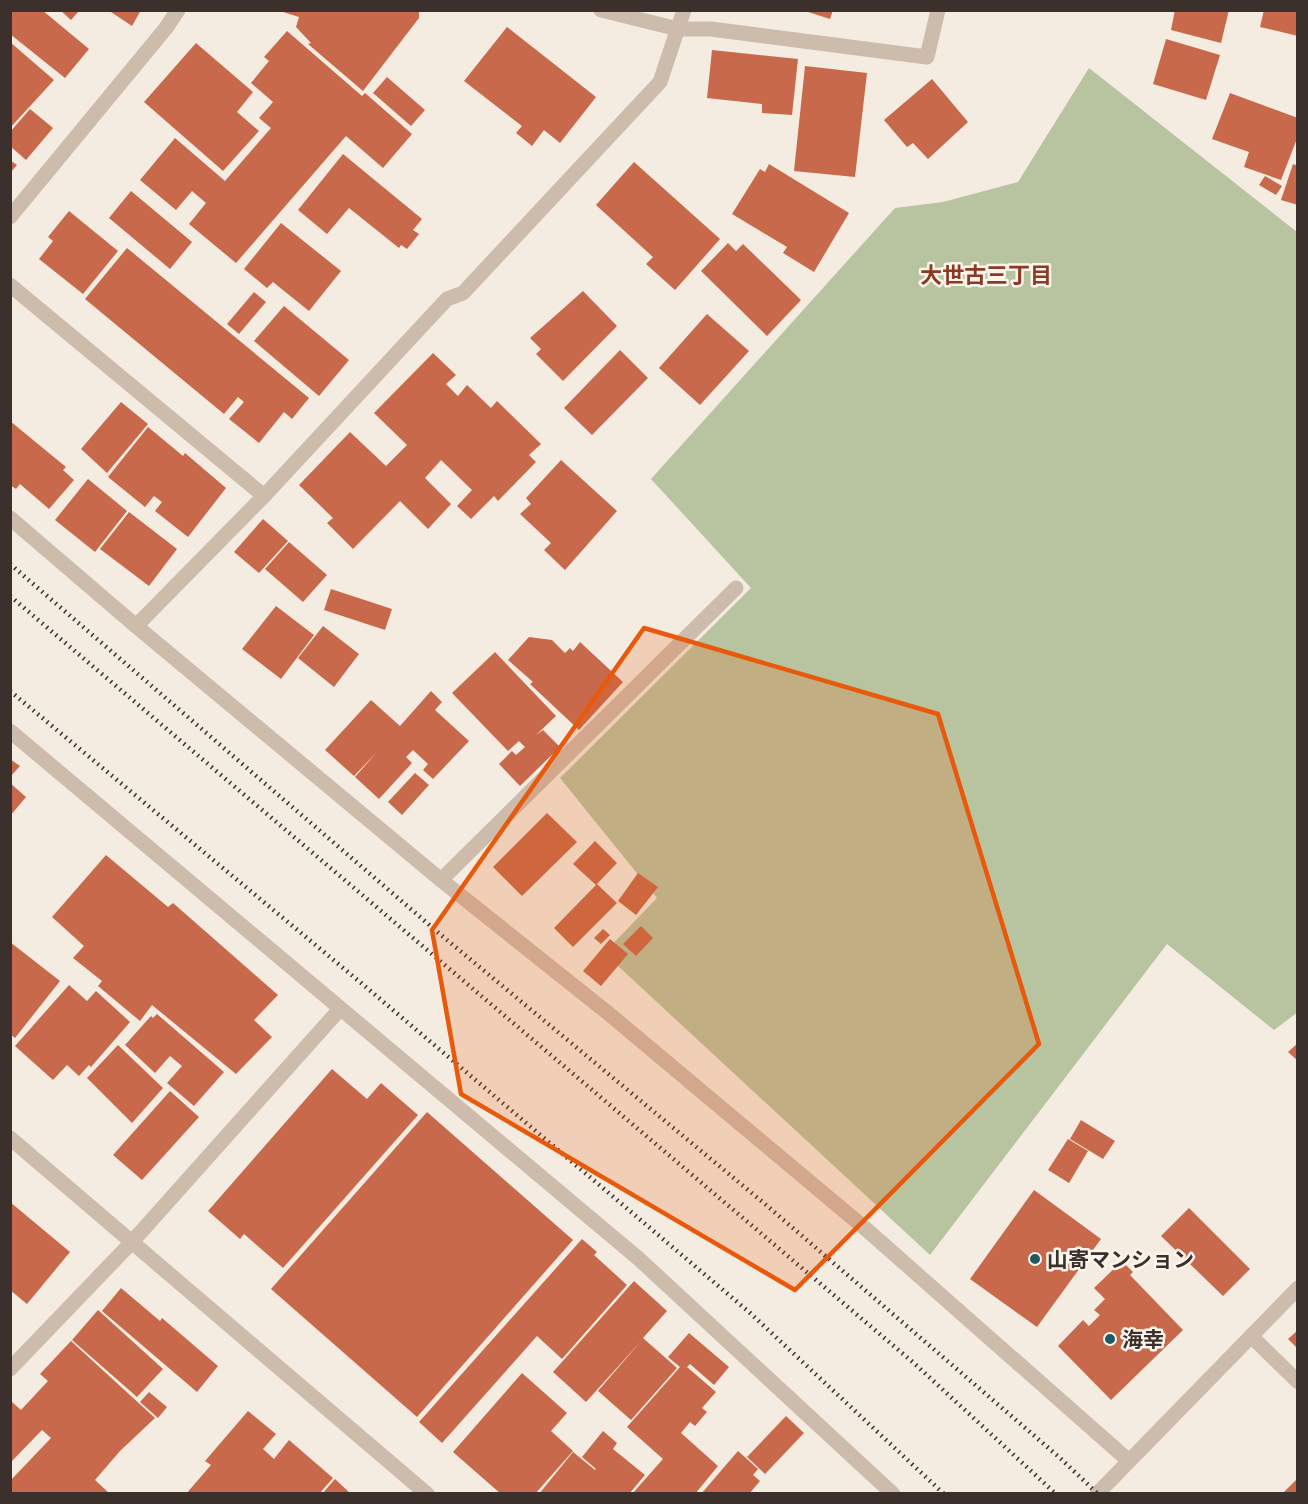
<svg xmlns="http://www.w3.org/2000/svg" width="1308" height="1504" font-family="Arial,'Noto Sans JP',sans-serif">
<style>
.green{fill:#b8c4a0}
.building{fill:#c8694b}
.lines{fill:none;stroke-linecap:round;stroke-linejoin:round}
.minor{stroke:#cdbbac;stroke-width:15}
.tertiary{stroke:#cdbbac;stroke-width:15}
.rail{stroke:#3b302b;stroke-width:4.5;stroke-dasharray:1.5 4.5;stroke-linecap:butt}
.marked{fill:#e8590c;fill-opacity:0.2;stroke:#e8590c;stroke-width:4.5;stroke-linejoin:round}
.poi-dot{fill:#1f5a5e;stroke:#fbf5ee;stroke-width:2}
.labels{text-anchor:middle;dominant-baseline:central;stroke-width:5;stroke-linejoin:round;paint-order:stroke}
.poi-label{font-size:21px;font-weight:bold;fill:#3b302b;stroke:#fbf5ee;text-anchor:start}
.neighbourhood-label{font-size:22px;font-weight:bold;fill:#8c3b22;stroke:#fbf5ee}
</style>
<rect width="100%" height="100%" fill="#f4ebe1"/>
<path class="green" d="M1089,68L1297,232L1298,1012L1274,1030L1167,944L930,1255L604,953L657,898L560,778L751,588L651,479L895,208L943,202L1018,182Z"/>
<g class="building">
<path d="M10,10H42L89,49L65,78L10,34Z"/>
<path d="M60,10H80L71,20Z"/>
<path d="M108,10H141L132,26Z"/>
<path d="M419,10V18L363,91L308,44L311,43L296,27L299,17L280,11Z"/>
<path d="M802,10H833L830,19Z"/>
<path d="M1175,10H1229L1221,43L1171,30Z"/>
<path d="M1264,10H1298V36L1260,27Z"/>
<path d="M507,27L596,97L560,143L544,130L532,146L516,133L522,126L464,81Z"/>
<path d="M287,31L362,96L365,93L412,134L383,168L346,136L236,263L189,224L206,203L192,191L176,210L140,180L175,138L225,181L271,128L259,118L273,102L251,83L269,61L264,57Z"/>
<path d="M1166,39L1220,55L1206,100L1153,84Z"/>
<path d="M10,42L54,80L10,128Z"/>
<path d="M196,43L253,92L237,112L259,131L223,171L144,102Z"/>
<path d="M712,50L798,59L792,115L762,113V104L707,98Z"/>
<path d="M805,66L867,73L855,177L794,171Z"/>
<path d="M387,77L425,110L411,126L373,93Z"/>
<path d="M932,79L968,122L928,159L913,143L907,147L884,120Z"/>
<path d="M1230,93L1298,118V136L1281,180L1244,167L1249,152L1212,139Z"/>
<path d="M30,109L53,128L26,160L10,146V132Z"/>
<path d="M343,154L422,219L413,230L419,234L407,249L401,245L399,248L349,208L327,234L298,210Z"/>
<path d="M10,160L17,165L10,173Z"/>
<path d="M634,162L720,239L675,290L646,264L653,257L596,205Z"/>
<path d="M769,164L849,213L814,272L783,253L787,247L732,214L760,169L765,172Z"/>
<path d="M1293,164L1298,166V205L1281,200Z"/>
<path d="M1265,176L1282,186L1276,195L1259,185Z"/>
<path d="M131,191L192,242L170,269L109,218Z"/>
<path d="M69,211L118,251L83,294L39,259L53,241L48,237Z"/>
<path d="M281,223L341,271L309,311L273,282L267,288L244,269Z"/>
<path d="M728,243L736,251L743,244L801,300L767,336L701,271Z"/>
<path d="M127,248L309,398L292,419L284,412L259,443L229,419L244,402L238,397L224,414L85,299Z"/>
<path d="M583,291L617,326L563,381L536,354L541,349L530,338Z"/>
<path d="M254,292L266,302L239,334L227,324Z"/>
<path d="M284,306L349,360L319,396L254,341Z"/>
<path d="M707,314L749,351L700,405L659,368Z"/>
<path d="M620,350L648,378L592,435L564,408Z"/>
<path d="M433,353L456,375L446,384L458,396L467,385L491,408L497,401L541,444L529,455L536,462L498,501L494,496L471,519L457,506L472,490L441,460L425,478L451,504L428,529L400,501L353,549L327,523L333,518L299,485L350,432L386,466L407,445L374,413Z"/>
<path d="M121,402L148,424L107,473L81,449Z"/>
<path d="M10,421L66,467L63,470L74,480L49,509L20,484L16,489L10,485Z"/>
<path d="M148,427L183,456L185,453L226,488L188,537L155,511L162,502L154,496L145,507L108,477Z"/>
<path d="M561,460L617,511L565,570L544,550L551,543L520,514L531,504L526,498Z"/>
<path d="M88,479L127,511L95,552L55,520Z"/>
<path d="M129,512L177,549L149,586L100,549Z"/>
<path d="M263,519L288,541L259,573L234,552Z"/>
<path d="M289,542L327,575L303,602L265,569Z"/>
<path d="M331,589L392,609L385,630L324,610Z"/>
<path d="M276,606L314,635L281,679L242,649Z"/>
<path d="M323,626L359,654L334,687L298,658Z"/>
<path d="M529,637L552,640L565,653L570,648L573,651L580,642L623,682L579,730L530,684L533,682L508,660Z"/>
<path d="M495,652L556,716L536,735L543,730L560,747L520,786L499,764L512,751L516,755L525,747L519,741L508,751L452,693Z"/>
<path d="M431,691L442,702L435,710L469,741L433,779L423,770L428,764L413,750L406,757L412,763L379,799L355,777L376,753L354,776L325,750L371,700L400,726Z"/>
<path d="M10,759L20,766L10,777Z"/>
<path d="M415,773L429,785L402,815L388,802Z"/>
<path d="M10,783L26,797L10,816Z"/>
<path d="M547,813L577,842L522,896L493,867Z"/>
<path d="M595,841L617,863L596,885L573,864Z"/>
<path d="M106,855L168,907L173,903L278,995L254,1020L272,1037L236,1074L152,1005L140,1021L98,986L102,981L73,958L84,946L52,917Z"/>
<path d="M638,873L658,887L636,915L618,901Z"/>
<path d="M597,884L617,903L573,947L554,928Z"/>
<path d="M641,926L653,938L636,956L623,944Z"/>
<path d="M603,929L610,935L601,944L594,938Z"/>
<path d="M610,939L628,954L601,986L583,971Z"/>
<path d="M10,942L60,981L15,1038L10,1034Z"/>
<path d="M69,985L87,1001L96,991L130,1022L91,1067L89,1065L79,1076L67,1065L53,1080L15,1046Z"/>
<path d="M157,1014L224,1072L194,1106L167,1083L182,1066L170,1056L155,1073L125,1045L151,1016L153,1018Z"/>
<path d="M1298,1043V1061L1288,1052Z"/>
<path d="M118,1045L163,1088L132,1123L87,1078Z"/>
<path d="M332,1069L367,1099L381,1083L418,1115L283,1268L244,1234L240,1239L208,1211Z"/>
<path d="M170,1091L199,1117L142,1180L113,1155Z"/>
<path d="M427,1112L573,1240L417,1417L271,1289Z"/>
<path d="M1081,1120L1115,1141L1103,1159L1070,1139Z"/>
<path d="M1068,1139L1088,1151L1069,1183L1048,1170Z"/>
<path d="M1034,1190L1101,1239L1037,1327L970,1279Z"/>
<path d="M10,1202L70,1252L27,1304L10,1290Z"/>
<path d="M1189,1208L1250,1269L1223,1296L1161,1236Z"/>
<path d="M582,1239L597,1252L594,1255L627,1285L562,1359L537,1336L442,1443L419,1422Z"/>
<path d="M1122,1261L1133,1272L1130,1275L1183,1330L1111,1400L1058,1346L1083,1320L1089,1326L1100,1315L1094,1310L1105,1299L1094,1288Z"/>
<path d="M634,1281L667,1311L643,1338L677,1368L631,1420L598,1391L642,1340L586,1402L553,1372Z"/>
<path d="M121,1288L160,1321L162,1318L218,1366L197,1392L102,1311Z"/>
<path d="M98,1310L163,1369L137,1397L72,1340Z"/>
<path d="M1298,1330V1349L1288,1339Z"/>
<path d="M689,1333L729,1367L714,1385L690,1364L687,1367L716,1392L702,1408L707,1412L695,1426L690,1422L681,1433L718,1466L695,1494H632L663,1459L627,1427L680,1367L668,1357Z"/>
<path d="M71,1341L155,1418L120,1451L95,1480L110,1494H10V1481L51,1438L42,1430L10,1463V1404L12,1402L21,1410L48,1381L40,1374Z"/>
<path d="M522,1373L567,1413L551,1431L573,1451L535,1494H501L453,1452Z"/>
<path d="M149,1392L167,1407L158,1418L140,1402Z"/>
<path d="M248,1411L276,1434L263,1449L274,1459L289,1440L333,1478L319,1494H186L211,1465L205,1461Z"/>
<path d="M786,1416L804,1433L765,1474L747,1457Z"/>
<path d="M603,1431L617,1443L613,1449L645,1475L629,1494H539L573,1452L595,1470L596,1469L582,1457Z"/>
<path d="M738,1451L758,1469L753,1475L760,1481L749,1494H701Z"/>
<path d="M1298,1478V1494H1282Z"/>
<path d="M335,1479L351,1494H322Z"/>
</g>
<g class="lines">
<g class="minor">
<path d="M601,10L678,29H711L927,57L938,10"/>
<path d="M10,217L166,28L178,10"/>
<path d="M10,285L264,496"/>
<path d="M10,518L136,626L441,880L608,1013L867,1230L1129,1461"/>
<path d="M136,626L264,496L447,299L463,293L660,82L684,10"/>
<path d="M10,731L639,1259L893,1494"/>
<path d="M441,880L736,588"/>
<path d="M1251,1336L1298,1382"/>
<path d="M10,1369L132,1242L340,1009"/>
<path d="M1097,1494L1298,1288"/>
</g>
<path class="tertiary" d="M10,1138L427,1494"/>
<g class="rail">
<path d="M10,564L441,935L765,1204L1059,1457L1098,1494"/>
<path d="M10,596L915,1364L1056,1494"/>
<path d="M10,691L360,982L749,1312L944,1494"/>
</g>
</g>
<path class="marked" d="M644,628L938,714L1039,1044L795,1290L461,1094L432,930Z"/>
<g class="poi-dot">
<circle cx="1035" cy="1259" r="6"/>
<circle cx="1110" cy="1339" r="6"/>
</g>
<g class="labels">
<g class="poi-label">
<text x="1047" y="1259">山寄マンション</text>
<text x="1122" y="1339">海幸</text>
</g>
<g class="neighbourhood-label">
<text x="986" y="275">大世古三丁目</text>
</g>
</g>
<rect width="1308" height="1504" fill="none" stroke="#3b302b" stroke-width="24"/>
</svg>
